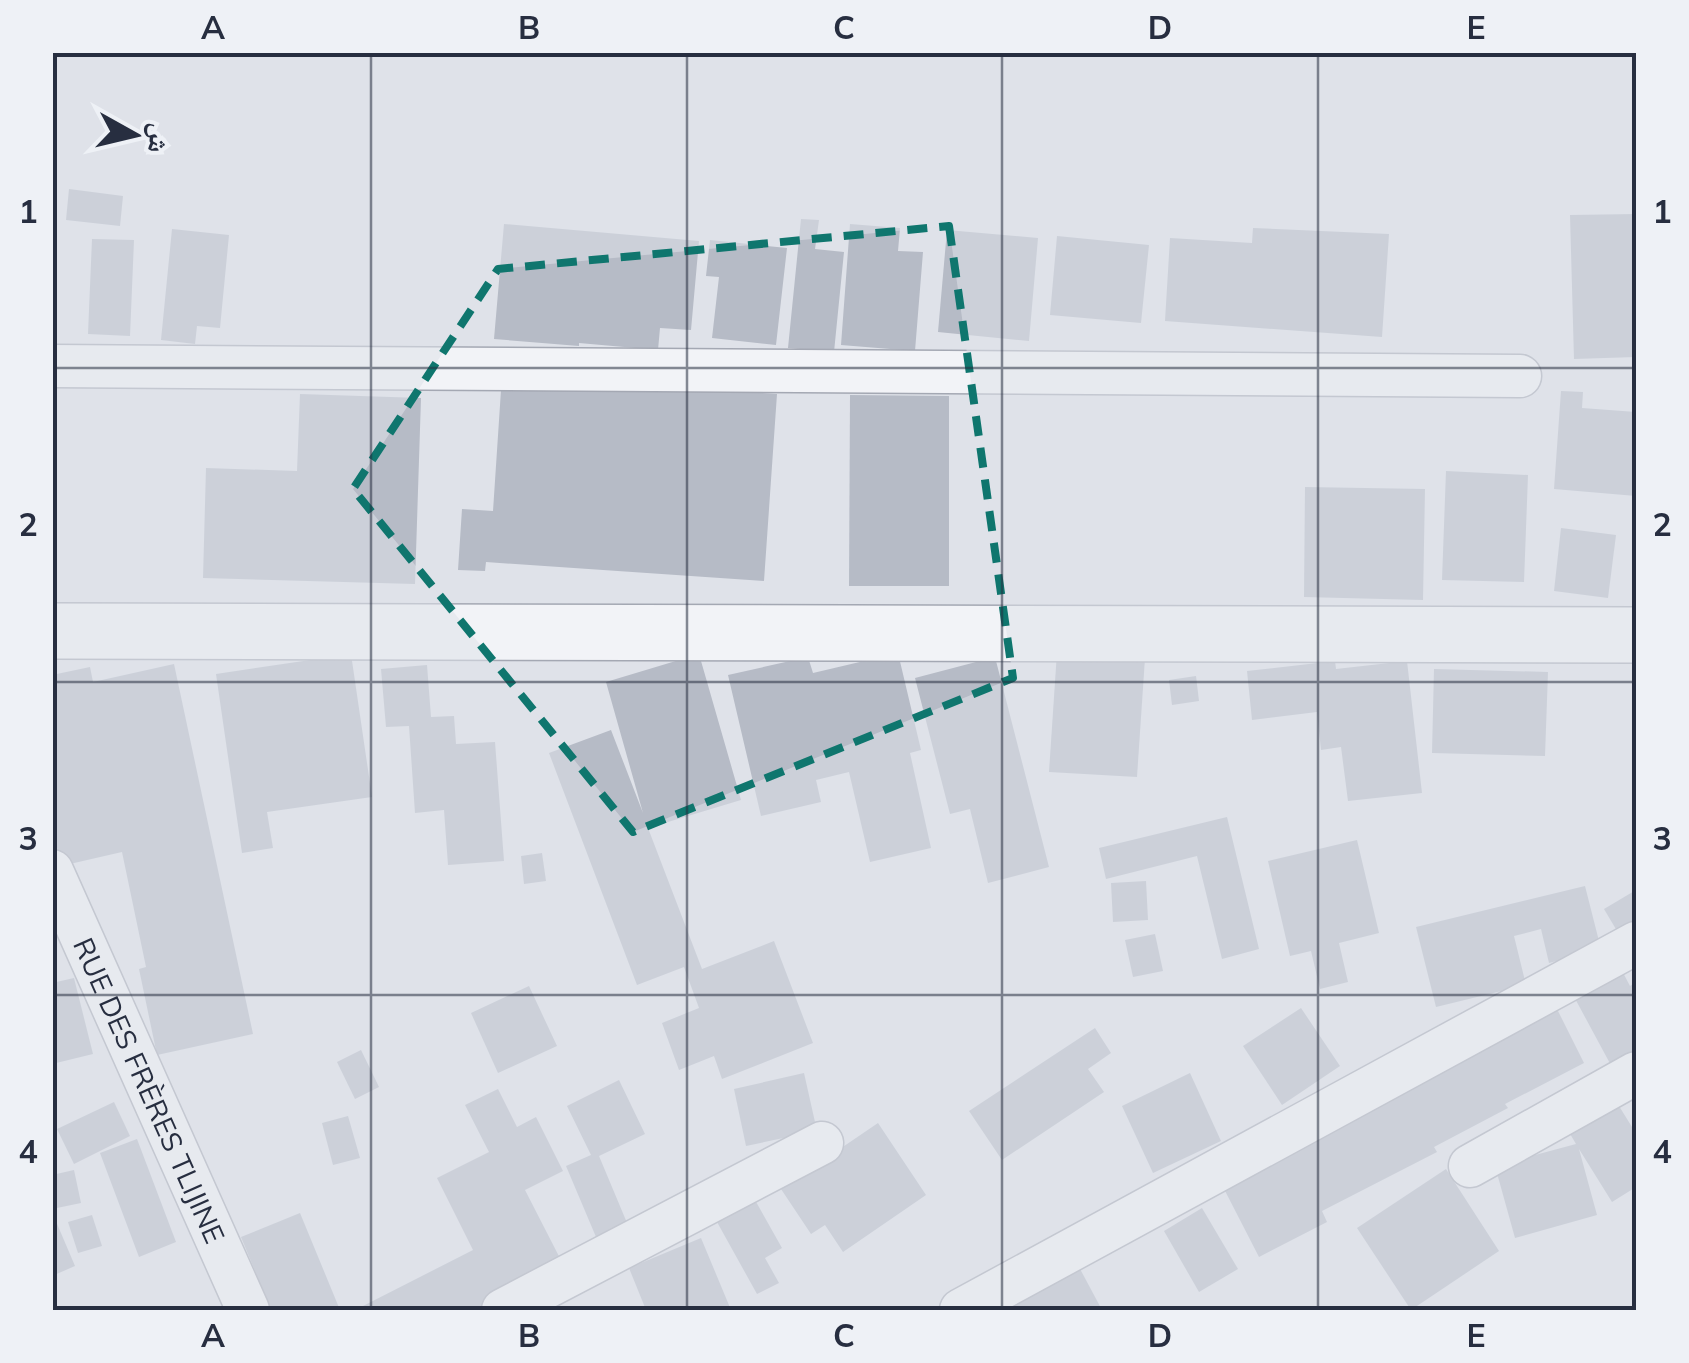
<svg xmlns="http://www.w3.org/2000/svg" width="1689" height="1363" font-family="Mulish,'Noto Naskh Arabic',sans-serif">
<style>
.building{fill:#b6bbc6}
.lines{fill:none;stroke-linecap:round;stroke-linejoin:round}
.minor-casing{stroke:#a4a8b3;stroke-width:45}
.tertiary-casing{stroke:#a4a8b3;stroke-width:58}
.minor{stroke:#f2f3f7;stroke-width:42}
.tertiary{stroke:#f2f3f7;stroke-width:55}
.marked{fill:none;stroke:#0f766e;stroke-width:8;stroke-dasharray:20 12;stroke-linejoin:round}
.grid{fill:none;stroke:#272e40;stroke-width:2.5;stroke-opacity:0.55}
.labels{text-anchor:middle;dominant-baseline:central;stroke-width:8;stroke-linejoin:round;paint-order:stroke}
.street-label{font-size:28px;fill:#272e40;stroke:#eef1f6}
.neatline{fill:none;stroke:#272e40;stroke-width:4}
.grid-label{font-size:32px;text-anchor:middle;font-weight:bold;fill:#272e40}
</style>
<rect width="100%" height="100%" fill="#dfe2e9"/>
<g class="building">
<path d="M69,189L123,196L120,226L66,220Z"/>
<path d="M1636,214V357L1574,359L1570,215Z"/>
<path d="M801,219L819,220L815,249L844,252L834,352L788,348Z"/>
<path d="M504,224L699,241L691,330L660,328L658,350L579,343V346L494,339Z"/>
<path d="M850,224L900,228L898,251L923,252L915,351L841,345Z"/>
<path d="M1253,228L1389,234L1382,337L1165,321L1170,238L1252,243Z"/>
<path d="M172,229L229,235L220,328L197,326L195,344L161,340Z"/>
<path d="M947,230L1038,238L1029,341L938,332Z"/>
<path d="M1057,236L1149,245L1141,323L1050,315Z"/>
<path d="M92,239L134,240L130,336L88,334Z"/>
<path d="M710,240L787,248L776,345L712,338L719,277L706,276Z"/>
<path d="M502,375L777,394L764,581L486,562L485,571L458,570L462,509L493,511Z"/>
<path d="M1561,391L1583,392L1582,408L1636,412V496L1554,489Z"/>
<path d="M300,394L421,398L415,584L203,578L206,468L297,471Z"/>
<path d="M850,395L949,396V586H849Z"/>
<path d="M1446,471L1528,475L1524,582L1442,580Z"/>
<path d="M1305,487L1425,489L1423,600L1304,597Z"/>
<path d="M1561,528L1616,535L1608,598L1554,591Z"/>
<path d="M1057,652L1145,658L1137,777L1049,772Z"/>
<path d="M898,653L921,750L910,753L931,848L870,862L849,772L816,780L821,802L761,816L728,675L808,657L813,673Z"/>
<path d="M351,654L372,797L267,812L273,848L242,853L216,674Z"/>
<path d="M699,654L741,800L648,828L702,969L774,941L813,1043L722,1079L714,1056L679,1070L662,1023L699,1008L684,967L637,985L549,753L611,730L643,813L606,682Z"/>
<path d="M995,657L1049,867L988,883L970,809L950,814L915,678Z"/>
<path d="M1335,661L1336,669L1407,661L1422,793L1348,801L1341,747L1321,750L1317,712L1252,720L1247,671Z"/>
<path d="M174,664L253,1034L157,1055L139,969L146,967L122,852L61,866L52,825V675L90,667L93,682Z"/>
<path d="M427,665L431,717L454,716L456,744L495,742L504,861L448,865L444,810L415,813L409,726L386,727L381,669Z"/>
<path d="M1434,669L1548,672L1545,756L1432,753Z"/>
<path d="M1196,676L1199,701L1172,705L1169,680Z"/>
<path d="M1227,817L1259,949L1222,959L1197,856L1106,879L1099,848Z"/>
<path d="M1357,840L1379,933L1339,943L1348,982L1320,989L1311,951L1290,956L1268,861Z"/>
<path d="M542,853L546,881L524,884L521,856Z"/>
<path d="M1146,881L1148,920L1113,922L1111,883Z"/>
<path d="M1585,886L1601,949L1549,963L1541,929L1514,936L1526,985L1436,1007L1416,927Z"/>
<path d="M1636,890V926L1620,936L1604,909Z"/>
<path d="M1155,934L1163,971L1133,977L1125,940Z"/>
<path d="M1620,967L1630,986L1636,982V1056L1613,1069L1572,993Z"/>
<path d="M74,978L93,1054L52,1064V983Z"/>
<path d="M529,986L557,1046L498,1073L471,1013Z"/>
<path d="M1554,1003L1584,1063L1505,1104L1508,1108L1434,1147L1437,1152L1322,1211L1327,1222L1259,1257L1222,1185Z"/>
<path d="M1301,1008L1340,1066L1282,1105L1243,1046Z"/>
<path d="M1095,1028L1111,1053L1088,1069L1104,1092L1002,1160L969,1111Z"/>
<path d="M361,1050L379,1087L355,1099L337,1062Z"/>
<path d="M804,1073L817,1131L746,1146L734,1089Z"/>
<path d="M1190,1073L1221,1141L1153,1173L1122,1106Z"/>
<path d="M619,1080L645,1134L599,1156L630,1230L599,1244L566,1166L591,1155L567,1106Z"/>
<path d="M498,1089L517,1127L536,1117L563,1171L525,1190L566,1270L485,1310H365L363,1306L473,1250L437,1178L489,1152L465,1105Z"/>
<path d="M1614,1098L1632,1127L1636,1124V1187L1612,1202L1579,1149L1597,1215L1515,1238L1495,1166L1576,1144L1566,1127Z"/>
<path d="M114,1102L130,1136L74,1164L57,1129Z"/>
<path d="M348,1116L360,1158L333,1165L322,1123Z"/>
<path d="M878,1123L926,1195L843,1252L825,1225L811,1234L781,1189Z"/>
<path d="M137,1139L176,1242L139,1257L100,1153Z"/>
<path d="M1446,1169L1499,1251L1411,1310L1357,1228Z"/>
<path d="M74,1170L81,1203L52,1209V1175Z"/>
<path d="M755,1200L782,1248L765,1258L779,1283L757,1294L717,1222Z"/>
<path d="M1202,1208L1238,1269L1199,1292L1164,1231Z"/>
<path d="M52,1212L75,1266L52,1276Z"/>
<path d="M300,1213L340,1310H271L241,1237Z"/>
<path d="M92,1215L102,1246L78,1253L68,1222Z"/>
<path d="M701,1238L731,1310H646L629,1268Z"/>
<path d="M1079,1267L1102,1310H999Z"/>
</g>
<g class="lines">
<g class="minor-casing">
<g id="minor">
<path d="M52,366L1520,376"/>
<path id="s1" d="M52,871L248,1310"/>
<path d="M1470,1166L1636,1073"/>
<path d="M503,1310L822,1143"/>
<path d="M961,1310L1636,943"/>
</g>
</g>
<g class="tertiary-casing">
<path id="tertiary" d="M52,631L1636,635"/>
</g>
<use href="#minor" class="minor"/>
<use href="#tertiary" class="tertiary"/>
</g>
<path d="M0 0H1689V1363H0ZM949,226L1013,678L633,832L353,489L498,269Z" fill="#dfe2e9" fill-opacity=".55" fill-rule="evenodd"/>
<path class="marked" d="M949,226L1013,678L633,832L353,489L498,269Z"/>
<path class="grid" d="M371,52V1310M687,52V1310M1002,52V1310M1318,52V1310M52,368H1636M52,682H1636M52,995H1636"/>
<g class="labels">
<g class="street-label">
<text stroke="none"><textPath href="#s1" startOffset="240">RUE DES FRÈRES TLIJINE</textPath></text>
</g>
</g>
<rect width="1689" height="1363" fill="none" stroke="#eef1f6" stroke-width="110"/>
<g transform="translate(135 135) rotate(98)" stroke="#eef1f6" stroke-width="8" paint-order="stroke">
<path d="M0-8L18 38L0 25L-18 38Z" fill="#272e40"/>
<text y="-15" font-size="28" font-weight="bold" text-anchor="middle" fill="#272e40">ش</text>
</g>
<rect x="55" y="55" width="1579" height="1253" class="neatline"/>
<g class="grid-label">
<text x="213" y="39">A</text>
<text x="529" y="39">B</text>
<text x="844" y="39">C</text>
<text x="1160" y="39">D</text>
<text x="1476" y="39">E</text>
<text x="28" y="223">1</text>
<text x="1662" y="223">1</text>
<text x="28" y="536">2</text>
<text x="1662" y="536">2</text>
<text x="28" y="850">3</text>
<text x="1662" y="850">3</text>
<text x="28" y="1163">4</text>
<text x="1662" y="1163">4</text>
<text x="213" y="1347">A</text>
<text x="529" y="1347">B</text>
<text x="844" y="1347">C</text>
<text x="1160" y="1347">D</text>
<text x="1476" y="1347">E</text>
</g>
</svg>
